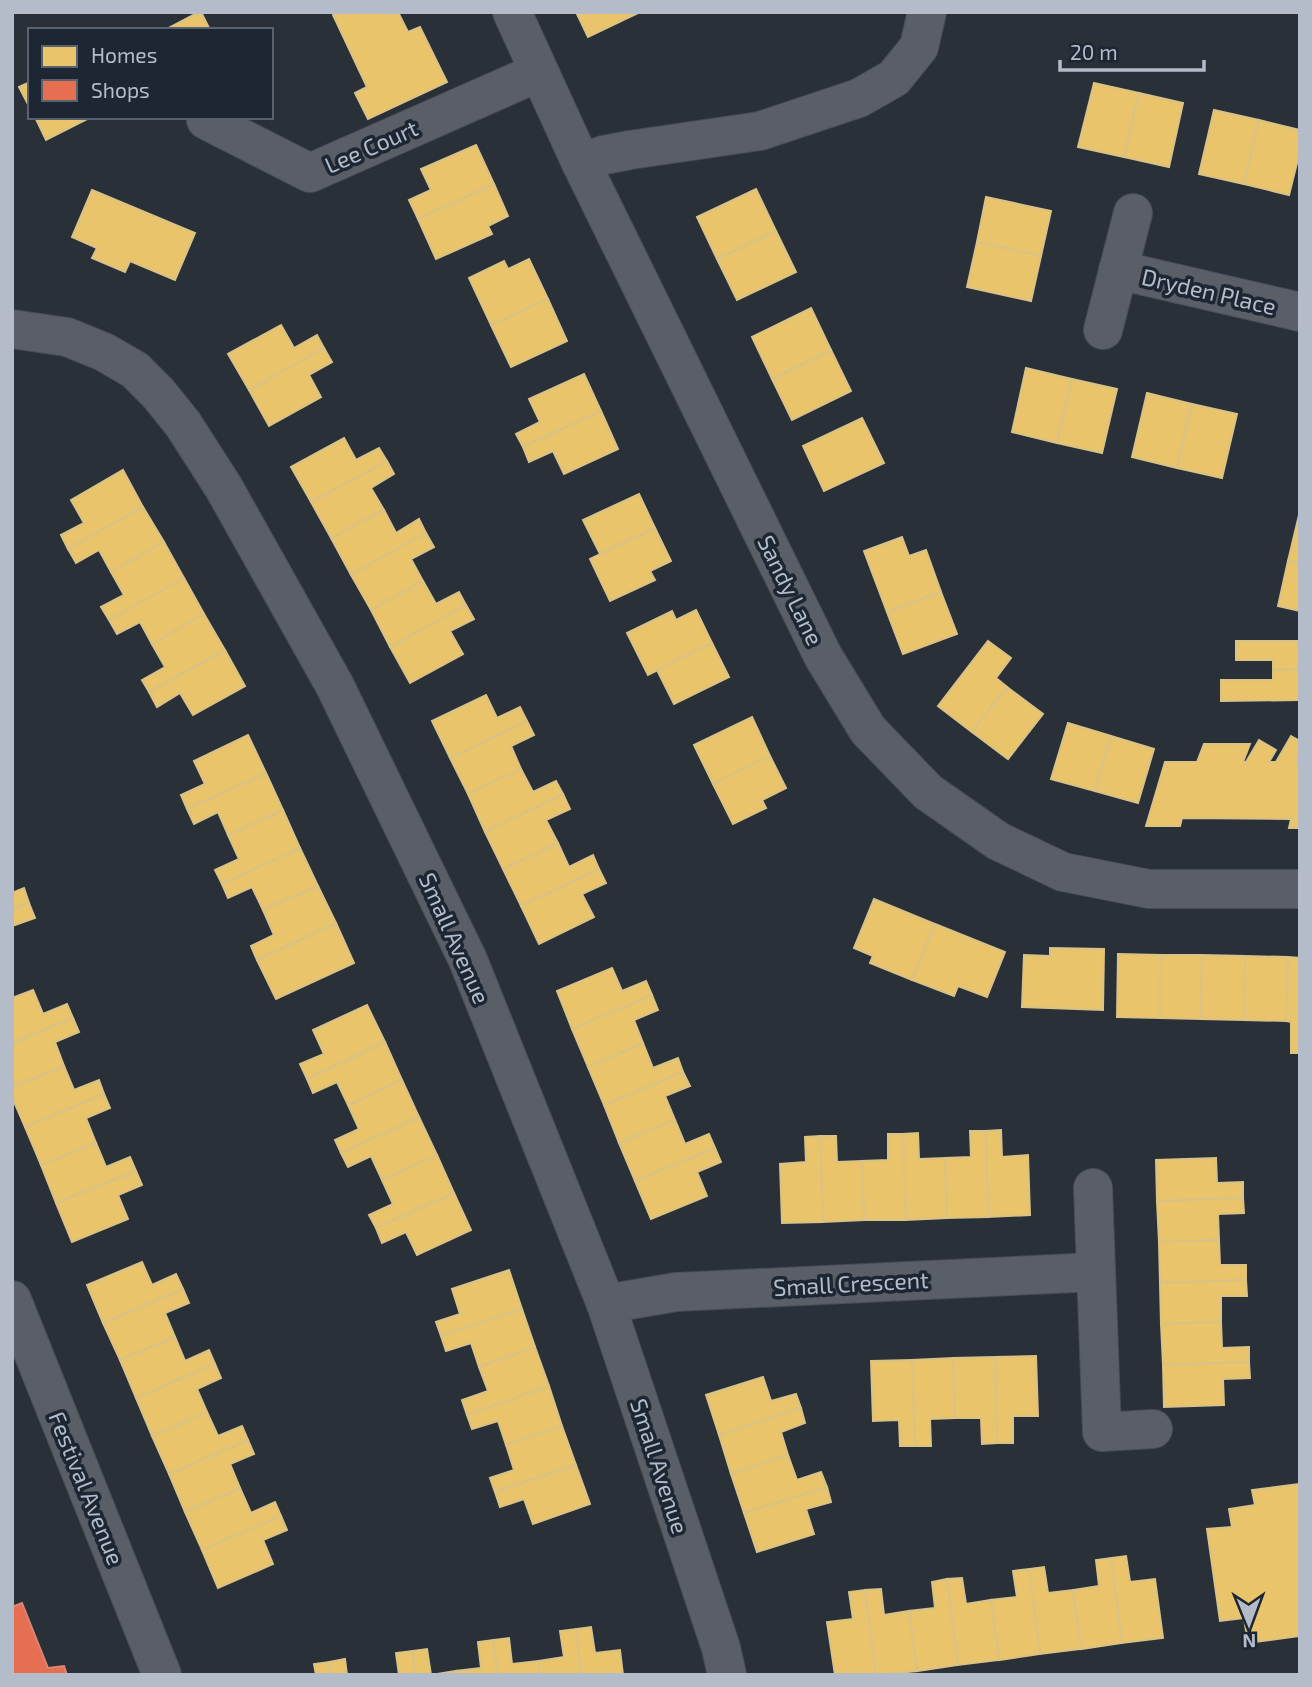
<svg xmlns="http://www.w3.org/2000/svg" width="1312" height="1687" font-family="'Exo 2',sans-serif">
<style>
.homes{fill:#e9c46a;stroke:#d9c286;stroke-width:2}
.shops{fill:#e76f51;stroke:#d88675;stroke-width:2}
.lines{fill:none;stroke-linecap:round;stroke-linejoin:round}
.minor-casing{stroke:#484c53;stroke-width:40}
.minor{stroke:#5a5e66;stroke-width:38}
.labels{text-anchor:middle;dominant-baseline:central;stroke-width:7;stroke-linejoin:round;paint-order:stroke}
.street-label{font-size:23px;fill:#b4bcc9;stroke:#1d2633}
</style>
<rect width="100%" height="100%" fill="#2a3038"/>
<g class="homes">
<path d="M199,12H201L210,30H165Z"/>
<path d="M339,12H398L408,32L420,27L447,82L368,119L355,93L367,87L333,15Z"/>
<path d="M576,12H640L588,37Z"/>
<path d="M30,82V108L19,87Z"/>
<path d="M1094,83L1139,93L1124,157L1078,147Z"/>
<path d="M1139,93L1183,103L1169,167L1124,157Z"/>
<path d="M1214,110L1259,120L1244,184L1199,174Z"/>
<path d="M35,117H91L46,140Z"/>
<path d="M1259,120L1300,130V151L1289,195L1244,184Z"/>
<path d="M476,145L494,184L418,219L409,200L431,190L421,169Z"/>
<path d="M494,184L508,216L488,226L492,234L436,259L418,219Z"/>
<path d="M756,189L776,231L717,259L697,217Z"/>
<path d="M92,190L195,233L175,280L130,261L125,272L92,258L97,248L72,237Z"/>
<path d="M986,197L1051,211L1041,256L977,242Z"/>
<path d="M776,231L796,272L737,300L717,259Z"/>
<path d="M977,242L1041,256L1031,301L967,287Z"/>
<path d="M529,259L548,299L491,325L469,278L504,261L508,269Z"/>
<path d="M548,299L567,341L511,367L491,325Z"/>
<path d="M811,308L831,350L772,379L752,337Z"/>
<path d="M281,325L294,348L317,335L324,348L249,390L228,354Z"/>
<path d="M324,348L332,362L309,375L321,397L269,426L249,390Z"/>
<path d="M831,350L851,391L792,420L772,379Z"/>
<path d="M1026,368L1072,379L1057,443L1012,432Z"/>
<path d="M584,374L601,411L523,447L516,434L540,422L529,399Z"/>
<path d="M1072,379L1117,389L1102,453L1057,443Z"/>
<path d="M1147,393L1192,404L1177,468L1132,457Z"/>
<path d="M1192,404L1237,414L1222,478L1177,468Z"/>
<path d="M601,411L618,449L564,474L553,451L529,462L523,447Z"/>
<path d="M862,418L884,463L824,491L803,446Z"/>
<path d="M344,438L356,460L379,448L387,461L311,502L291,467Z"/>
<path d="M387,461L394,474L371,488L384,510L331,538L311,502Z"/>
<path d="M123,470L143,507L68,549L61,535L84,523L71,500Z"/>
<path d="M639,494L655,528L600,554L583,520Z"/>
<path d="M143,507L164,542L111,572L99,550L76,563L68,549Z"/>
<path d="M384,510L396,533L419,519L426,533L351,575L331,538Z"/>
<path d="M1299,515H1300V563L1288,561Z"/>
<path d="M655,528L671,561L650,571L655,580L610,601L590,559Z"/>
<path d="M426,533L434,547L411,559L423,581L371,610L351,575Z"/>
<path d="M902,537L909,556L926,550L941,592L887,612L864,551Z"/>
<path d="M164,542L184,578L109,620L101,607L124,595L111,572Z"/>
<path d="M1288,561L1300,563V611L1278,606Z"/>
<path d="M184,578L204,614L152,644L140,622L117,634L109,620Z"/>
<path d="M423,581L436,604L459,592L466,605L390,647L371,610Z"/>
<path d="M941,592L957,634L903,654L887,612Z"/>
<path d="M466,605L474,619L450,631L463,654L410,683L390,647Z"/>
<path d="M696,610L712,643L648,675L627,633L672,611L676,620Z"/>
<path d="M204,614L225,650L149,692L142,680L165,667L152,644Z"/>
<path d="M988,641L1011,658L996,678L1007,687L972,732L938,706Z"/>
<path d="M1236,641H1300V669L1273,670V660H1236Z"/>
<path d="M712,643L729,677L674,704L657,670Z"/>
<path d="M225,650L245,686L193,715L180,693L157,707L149,692Z"/>
<path d="M1300,669V700L1221,701V680H1273V670Z"/>
<path d="M1007,687L1043,714L1008,759L972,732Z"/>
<path d="M486,695L497,718L520,707L527,721L450,758L432,721Z"/>
<path d="M752,717L770,756L713,784L694,745Z"/>
<path d="M527,721L534,735L511,746L521,769L468,794L450,758Z"/>
<path d="M1068,723L1111,736L1095,791L1051,779Z"/>
<path d="M248,735L266,773L187,809L181,795L205,784L194,761Z"/>
<path d="M1111,736L1154,749L1138,803L1095,791Z"/>
<path d="M1291,736L1300,741V756L1296,762H1300V828H1289L1291,819L1182,818L1180,826H1146L1165,762H1197L1204,744H1250L1243,762H1246L1259,740L1276,750L1269,762H1276Z"/>
<path d="M770,756L786,788L762,800L766,808L733,824L713,784Z"/>
<path d="M521,769L533,792L556,781L563,794L485,832L468,794Z"/>
<path d="M266,773L283,810L228,835L218,812L194,824L187,809Z"/>
<path d="M563,794L570,809L546,820L558,843L503,869L485,832Z"/>
<path d="M283,810L300,848L222,884L215,870L239,859L228,835Z"/>
<path d="M558,843L569,867L593,855L599,869L521,906L503,869Z"/>
<path d="M300,848L318,886L263,910L252,887L228,898L222,884Z"/>
<path d="M599,869L606,883L582,894L594,917L539,944L521,906Z"/>
<path d="M318,886L336,923L257,960L251,946L274,935L263,910Z"/>
<path d="M24,888L29,903L12,909V893Z"/>
<path d="M874,899L935,924L912,980L870,963L873,956L854,948Z"/>
<path d="M29,903L35,918L12,926V909Z"/>
<path d="M336,923L354,963L276,999L257,960Z"/>
<path d="M935,924L1005,952L987,997L958,986L954,996L912,980Z"/>
<path d="M1050,948L1104,949L1103,1010L1022,1007L1024,955L1050,956Z"/>
<path d="M1118,954L1161,955L1160,1018L1117,1017Z"/>
<path d="M1161,955H1202L1201,1019L1160,1018Z"/>
<path d="M1202,955L1245,956L1244,1020L1201,1019Z"/>
<path d="M1245,956L1288,957L1286,1021L1244,1020Z"/>
<path d="M1288,957L1300,958V1053H1291V1022L1286,1021Z"/>
<path d="M612,968L622,991L646,981L652,995L572,1029L557,991Z"/>
<path d="M33,990L43,1014L67,1004L73,1018L12,1043V998Z"/>
<path d="M652,995L658,1010L634,1020L643,1043L588,1067L572,1029Z"/>
<path d="M367,1005L385,1042L307,1079L300,1064L324,1054L313,1030Z"/>
<path d="M73,1018L79,1032L55,1042L64,1066L12,1087V1043Z"/>
<path d="M385,1042L402,1080L348,1105L337,1082L313,1093L307,1079Z"/>
<path d="M643,1043L653,1068L678,1058L683,1072L604,1105L588,1067Z"/>
<path d="M64,1066L74,1090L99,1080L104,1094L25,1127L12,1097V1087Z"/>
<path d="M683,1072L690,1086L665,1096L675,1120L619,1143L604,1105Z"/>
<path d="M402,1080L419,1117L341,1153L335,1140L359,1129L348,1105Z"/>
<path d="M104,1094L110,1108L86,1118L96,1143L41,1165L25,1127Z"/>
<path d="M419,1117L437,1155L382,1180L371,1156L348,1167L341,1153Z"/>
<path d="M675,1120L685,1144L709,1134L715,1148L635,1181L619,1143Z"/>
<path d="M1001,1130L1002,1157L1028,1155L1030,1215L988,1217L986,1131Z"/>
<path d="M970,1131H986L988,1217L947,1218L945,1158L971,1157Z"/>
<path d="M918,1133L919,1159L945,1158L947,1218L906,1220L903,1134Z"/>
<path d="M888,1134H903L906,1220H864L862,1161L888,1160Z"/>
<path d="M820,1136H836L837,1162L862,1161L864,1220L823,1222Z"/>
<path d="M820,1136L823,1222L782,1223L780,1164L806,1162L805,1137Z"/>
<path d="M96,1143L106,1167L130,1157L136,1171L56,1203L41,1165Z"/>
<path d="M715,1148L721,1162L697,1172L707,1196L651,1219L635,1181Z"/>
<path d="M437,1155L454,1193L376,1228L369,1215L393,1204L382,1180Z"/>
<path d="M1216,1158L1217,1183L1243,1182V1198L1157,1201L1156,1160Z"/>
<path d="M136,1171L142,1185L118,1195L128,1219L72,1242L56,1203Z"/>
<path d="M454,1193L471,1230L417,1255L406,1232L382,1243L376,1228Z"/>
<path d="M1243,1198L1244,1213L1218,1214L1219,1240L1159,1242L1157,1201Z"/>
<path d="M1219,1240L1220,1265H1246V1280L1160,1283L1159,1242Z"/>
<path d="M142,1262L152,1285L176,1274L183,1289L103,1323L87,1285Z"/>
<path d="M509,1270L522,1309L441,1336L436,1322L460,1314L452,1289Z"/>
<path d="M1246,1280L1247,1296H1221V1322L1161,1324L1160,1283Z"/>
<path d="M183,1289L189,1303L165,1313L175,1337L120,1360L103,1323Z"/>
<path d="M522,1309L535,1347L479,1367L471,1343L446,1351L441,1336Z"/>
<path d="M1221,1322L1222,1348L1249,1347V1362L1163,1365L1161,1324Z"/>
<path d="M175,1337L185,1361L209,1350L215,1364L136,1398L120,1360Z"/>
<path d="M535,1347L549,1386L467,1415L462,1400L488,1391L479,1367Z"/>
<path d="M1036,1356L1038,1416H1013V1443H997L995,1357Z"/>
<path d="M995,1357L997,1443L982,1444L981,1418H955L953,1358Z"/>
<path d="M953,1358L955,1418L930,1419L931,1446H915L912,1360Z"/>
<path d="M912,1360L915,1446H900L899,1420L873,1421L871,1361Z"/>
<path d="M1249,1362L1250,1378L1223,1379L1224,1405L1164,1407L1163,1365Z"/>
<path d="M215,1364L221,1378L197,1389L207,1412L152,1436L136,1398Z"/>
<path d="M763,1377L771,1401L796,1394L801,1408L719,1435L706,1395Z"/>
<path d="M549,1386L562,1426L506,1445L498,1421L472,1429L467,1415Z"/>
<path d="M801,1408L805,1423L781,1432L788,1455L731,1474L719,1435Z"/>
<path d="M207,1412L218,1436L242,1426L248,1440L169,1474L152,1436Z"/>
<path d="M562,1426L576,1465L495,1492L490,1478L514,1470L506,1445Z"/>
<path d="M248,1440L254,1454L230,1464L240,1488L185,1512L169,1474Z"/>
<path d="M788,1455L797,1480L821,1472L827,1487L744,1513L731,1474Z"/>
<path d="M576,1465L590,1504L533,1524L524,1499L500,1507L495,1492Z"/>
<path d="M1300,1484V1636L1248,1643L1244,1618L1220,1621L1207,1529L1232,1527L1229,1509L1255,1505L1252,1490Z"/>
<path d="M827,1487L831,1502L806,1509L814,1534L757,1552L744,1513Z"/>
<path d="M240,1488L251,1513L275,1502L281,1516L202,1550L185,1512Z"/>
<path d="M281,1516L287,1530L263,1540L273,1564L218,1588L202,1550Z"/>
<path d="M1126,1556L1130,1582L1155,1579L1163,1638L1122,1643L1111,1558Z"/>
<path d="M1111,1558L1122,1643L1081,1649L1073,1590L1099,1586L1096,1560Z"/>
<path d="M1044,1567L1048,1593L1073,1590L1081,1649L1040,1654L1029,1569Z"/>
<path d="M1029,1569L1040,1654L999,1660L991,1600L1017,1597L1013,1571Z"/>
<path d="M962,1578L966,1604L991,1600L999,1660L958,1665L947,1579Z"/>
<path d="M947,1579L958,1665L917,1671L909,1611L935,1608L932,1582Z"/>
<path d="M881,1589L884,1615L909,1611L917,1671L876,1675L865,1590Z"/>
<path d="M865,1590L876,1675H835L827,1622L853,1619L849,1592Z"/>
<path d="M591,1627L595,1653L620,1650L623,1675H581L576,1629Z"/>
<path d="M576,1629L581,1675H540L538,1661L564,1657L560,1631Z"/>
<path d="M509,1638L512,1664L538,1661L540,1675H498L493,1640Z"/>
<path d="M493,1640L498,1675H456V1671L481,1668L478,1642Z"/>
<path d="M427,1649L431,1675L456,1671V1675H415L412,1651Z"/>
<path d="M412,1651L415,1675H399L396,1653Z"/>
<path d="M345,1659L347,1675H331L329,1662Z"/>
<path d="M329,1662L331,1675H316L314,1664Z"/>
</g>
<path class="shops" d="M22,1603L48,1668L64,1666L67,1675H12V1607Z"/>
<g class="lines">
<g class="minor-casing">
<g id="minor">
<path d="M512,12L581,163L823,656L868,730L928,792L998,841L1063,872L1149,889H1300"/>
<path d="M206,120L310,173L539,72"/>
<path d="M581,163L604,155L630,150L760,131L859,98L894,78L919,47L927,12"/>
<path d="M1118,270L1300,312"/>
<path d="M12,329L67,337L104,352L135,370L158,393L183,424L224,488L335,686L468,960L606,1304L721,1648L727,1675"/>
<path d="M1103,330L1133,213"/>
<path d="M1093,1188L1102,1432L1153,1429"/>
<path d="M12,1300L162,1675"/>
<path d="M606,1304L676,1292L1096,1272"/>
</g>
</g>
<use href="#minor" class="minor"/>
</g>
<g class="labels">
<g class="street-label">
<text transform="translate(371 146) rotate(-24)">Lee Court</text>
<text transform="translate(1209 291) rotate(13)">Dryden Place</text>
<text transform="translate(791 590) rotate(64)">Sandy Lane</text>
<text transform="translate(455 938) rotate(66)">Small Avenue</text>
<text transform="translate(851 1283) rotate(-3)">Small Crescent</text>
<text transform="translate(660 1466) rotate(72)">Small Avenue</text>
<text transform="translate(87 1488) rotate(68)">Festival Avenue</text>
</g>
</g>
<rect width="1312" height="1687" fill="none" stroke="#b4bcc9" stroke-width="28"/>
<rect x="28" y="28" width="245" height="91" fill="#1d2633" stroke="#59626f" stroke-width="2"/>
<rect x="42" y="46" width="35" height="21" fill="#e9c46a" stroke="#59626f" stroke-width="2"/>
<text x="91" y="63" font-size="21" fill="#b4bcc9">Homes</text>
<rect x="42" y="80" width="35" height="21" fill="#e76f51" stroke="#59626f" stroke-width="2"/>
<text x="91" y="98" font-size="21" fill="#b4bcc9">Shops</text>
<g transform="translate(1249 1624) rotate(179)" stroke="#1d2633" stroke-width="5" paint-order="stroke">
<path d="M0-5L12 26L0 18L-12 26Z" fill="#b4bcc9"/>
<text y="-10" font-size="19" font-weight="bold" text-anchor="middle" fill="#b4bcc9">N</text>
</g>
<path d="M1060 60v10h144v-10" fill="none" stroke="#b4bcc9" stroke-width="3.5"/>
<text x="1070" y="60" font-size="21" fill="#b4bcc9" stroke="#1d2633" stroke-width="5" paint-order="stroke">20 m</text>
</svg>
